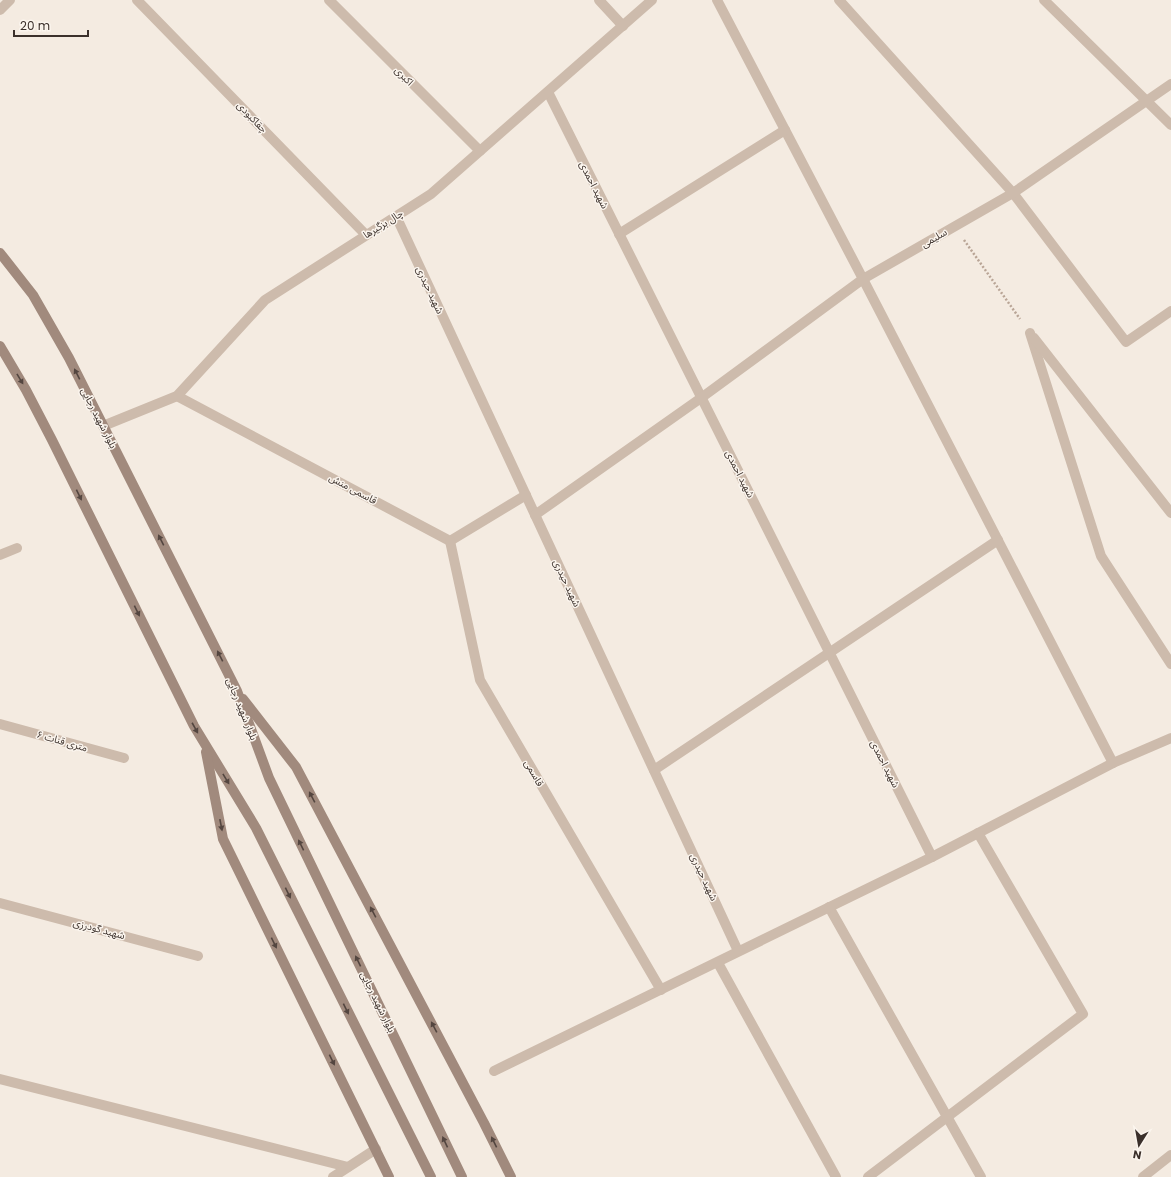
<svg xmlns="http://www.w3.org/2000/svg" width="1171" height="1177" font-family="Poppins,'Noto Sans Arabic',sans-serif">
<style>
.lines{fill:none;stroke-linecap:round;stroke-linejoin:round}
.path{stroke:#b9a596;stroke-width:2.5;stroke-dasharray:2 2;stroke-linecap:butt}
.minor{stroke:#cdbbac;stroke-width:10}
.tertiary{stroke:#cdbbac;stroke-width:10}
.secondary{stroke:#a18a7d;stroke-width:10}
.oneway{fill:#544640}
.labels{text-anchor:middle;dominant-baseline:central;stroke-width:3;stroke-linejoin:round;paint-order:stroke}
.street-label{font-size:10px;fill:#3b302b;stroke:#fbf5ee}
</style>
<rect width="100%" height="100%" fill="#f4ebe1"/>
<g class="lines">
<path class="path" d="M964,240L1020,319"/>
<g class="minor">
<path d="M137,0L366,235"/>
<path d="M329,0L480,151"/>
<path d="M599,0L623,26"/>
<path d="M717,0L863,279L1113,763"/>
<path d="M839,0L1013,193L1126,342L1171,311"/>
<path d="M1044,0L1171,125"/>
<path d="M548,92L932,857"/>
<path d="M396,216L738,951"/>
<path d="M619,234L785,130"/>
<path d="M1030,333L1101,556L1171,664"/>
<path d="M1034,338L1171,513"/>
<path d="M177,396L450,541L526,495"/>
<path d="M535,515L701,398L863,279L1013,193L1171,84"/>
<path d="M450,541L480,680L661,990"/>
<path d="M0,555L17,548"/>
<path d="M0,724L124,758"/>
<path d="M654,770L998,540"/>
<path d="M0,903L198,956"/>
<path d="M829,907L981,1177"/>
<path d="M718,963L836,1177"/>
<path d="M494,1071L932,857L1113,763L1171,738"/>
<path d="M0,1079L348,1167"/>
<path d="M868,1177L1083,1014L978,833"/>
<path d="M1143,1177L1171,1155"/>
</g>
<g class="tertiary">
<path d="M0,10L10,0"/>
<path d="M103,426L177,396L265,300L431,194L652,0"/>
<path d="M333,1177L376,1149"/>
</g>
<g class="secondary">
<path d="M0,253L33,295L69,358L237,691L269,778L462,1177"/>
<path d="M0,346L26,390L52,440L194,726L256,828L431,1177"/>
<path d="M243,699L296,767L484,1123L511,1177"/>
<path d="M206,752L223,839L389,1177"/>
</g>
</g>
<defs><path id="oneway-solid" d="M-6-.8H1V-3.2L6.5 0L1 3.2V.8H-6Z"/></defs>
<g class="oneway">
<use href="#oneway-solid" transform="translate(77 374) rotate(-117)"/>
<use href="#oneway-solid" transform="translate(20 379) rotate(59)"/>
<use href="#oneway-solid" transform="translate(79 495) rotate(64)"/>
<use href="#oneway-solid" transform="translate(161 540) rotate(-117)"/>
<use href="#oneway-solid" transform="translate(137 611) rotate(64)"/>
<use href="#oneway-solid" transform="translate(220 656) rotate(-117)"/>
<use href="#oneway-solid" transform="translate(195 728) rotate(61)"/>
<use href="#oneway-solid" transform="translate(226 779) rotate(59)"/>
<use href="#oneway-solid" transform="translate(312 797) rotate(-118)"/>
<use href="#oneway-solid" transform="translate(221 825) rotate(79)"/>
<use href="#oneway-solid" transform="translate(301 845) rotate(-116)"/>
<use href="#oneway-solid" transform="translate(288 893) rotate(64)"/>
<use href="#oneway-solid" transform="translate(373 912) rotate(-118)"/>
<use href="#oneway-solid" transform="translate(274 943) rotate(64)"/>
<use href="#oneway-solid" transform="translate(358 961) rotate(-116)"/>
<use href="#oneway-solid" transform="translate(346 1009) rotate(64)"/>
<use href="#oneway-solid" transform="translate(434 1027) rotate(-118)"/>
<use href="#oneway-solid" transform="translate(332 1060) rotate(64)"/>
<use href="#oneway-solid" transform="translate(445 1142) rotate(-115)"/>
<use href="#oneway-solid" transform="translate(494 1142) rotate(-116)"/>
</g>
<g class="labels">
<g class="street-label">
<text transform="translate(404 76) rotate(45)">اکبری</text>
<text transform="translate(252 117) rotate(46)">چقاکبودی</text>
<text transform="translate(594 185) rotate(63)">شهید احمدی</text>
<text transform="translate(383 224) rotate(-32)">چال بزگیرها</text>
<text transform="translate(934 238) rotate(-30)">سلیمی</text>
<text transform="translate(430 290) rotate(65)">شهید حیدری</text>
<text transform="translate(99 418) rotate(63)">بلوار شهید رجایی</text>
<text transform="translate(740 474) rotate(63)">شهید احمدی</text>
<text transform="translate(353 489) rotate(28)">قاسمی منش</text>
<text transform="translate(567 583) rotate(65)">شهید حیدری</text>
<text transform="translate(242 709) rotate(68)">بلوار شهید رجایی</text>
<text transform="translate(62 741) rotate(16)">۶ متری قنات</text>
<text transform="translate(885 764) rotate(63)">شهید احمدی</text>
<text transform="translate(534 773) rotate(60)">قاسمی</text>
<text transform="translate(704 877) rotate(65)">شهید حیدری</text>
<text transform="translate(99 929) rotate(15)">شهید گودرزی</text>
<text transform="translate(378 1002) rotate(64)">بلوار شهید رجایی</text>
</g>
</g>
<g transform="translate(1139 1145) rotate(191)" stroke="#fbf5ee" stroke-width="3" paint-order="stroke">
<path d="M0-3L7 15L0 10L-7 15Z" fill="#3b302b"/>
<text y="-6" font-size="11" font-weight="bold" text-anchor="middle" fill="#3b302b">N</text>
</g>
<path d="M14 30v6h74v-6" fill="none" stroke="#3b302b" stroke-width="2"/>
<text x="20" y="30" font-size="12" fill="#3b302b" stroke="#fbf5ee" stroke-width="3" paint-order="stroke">20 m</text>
</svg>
